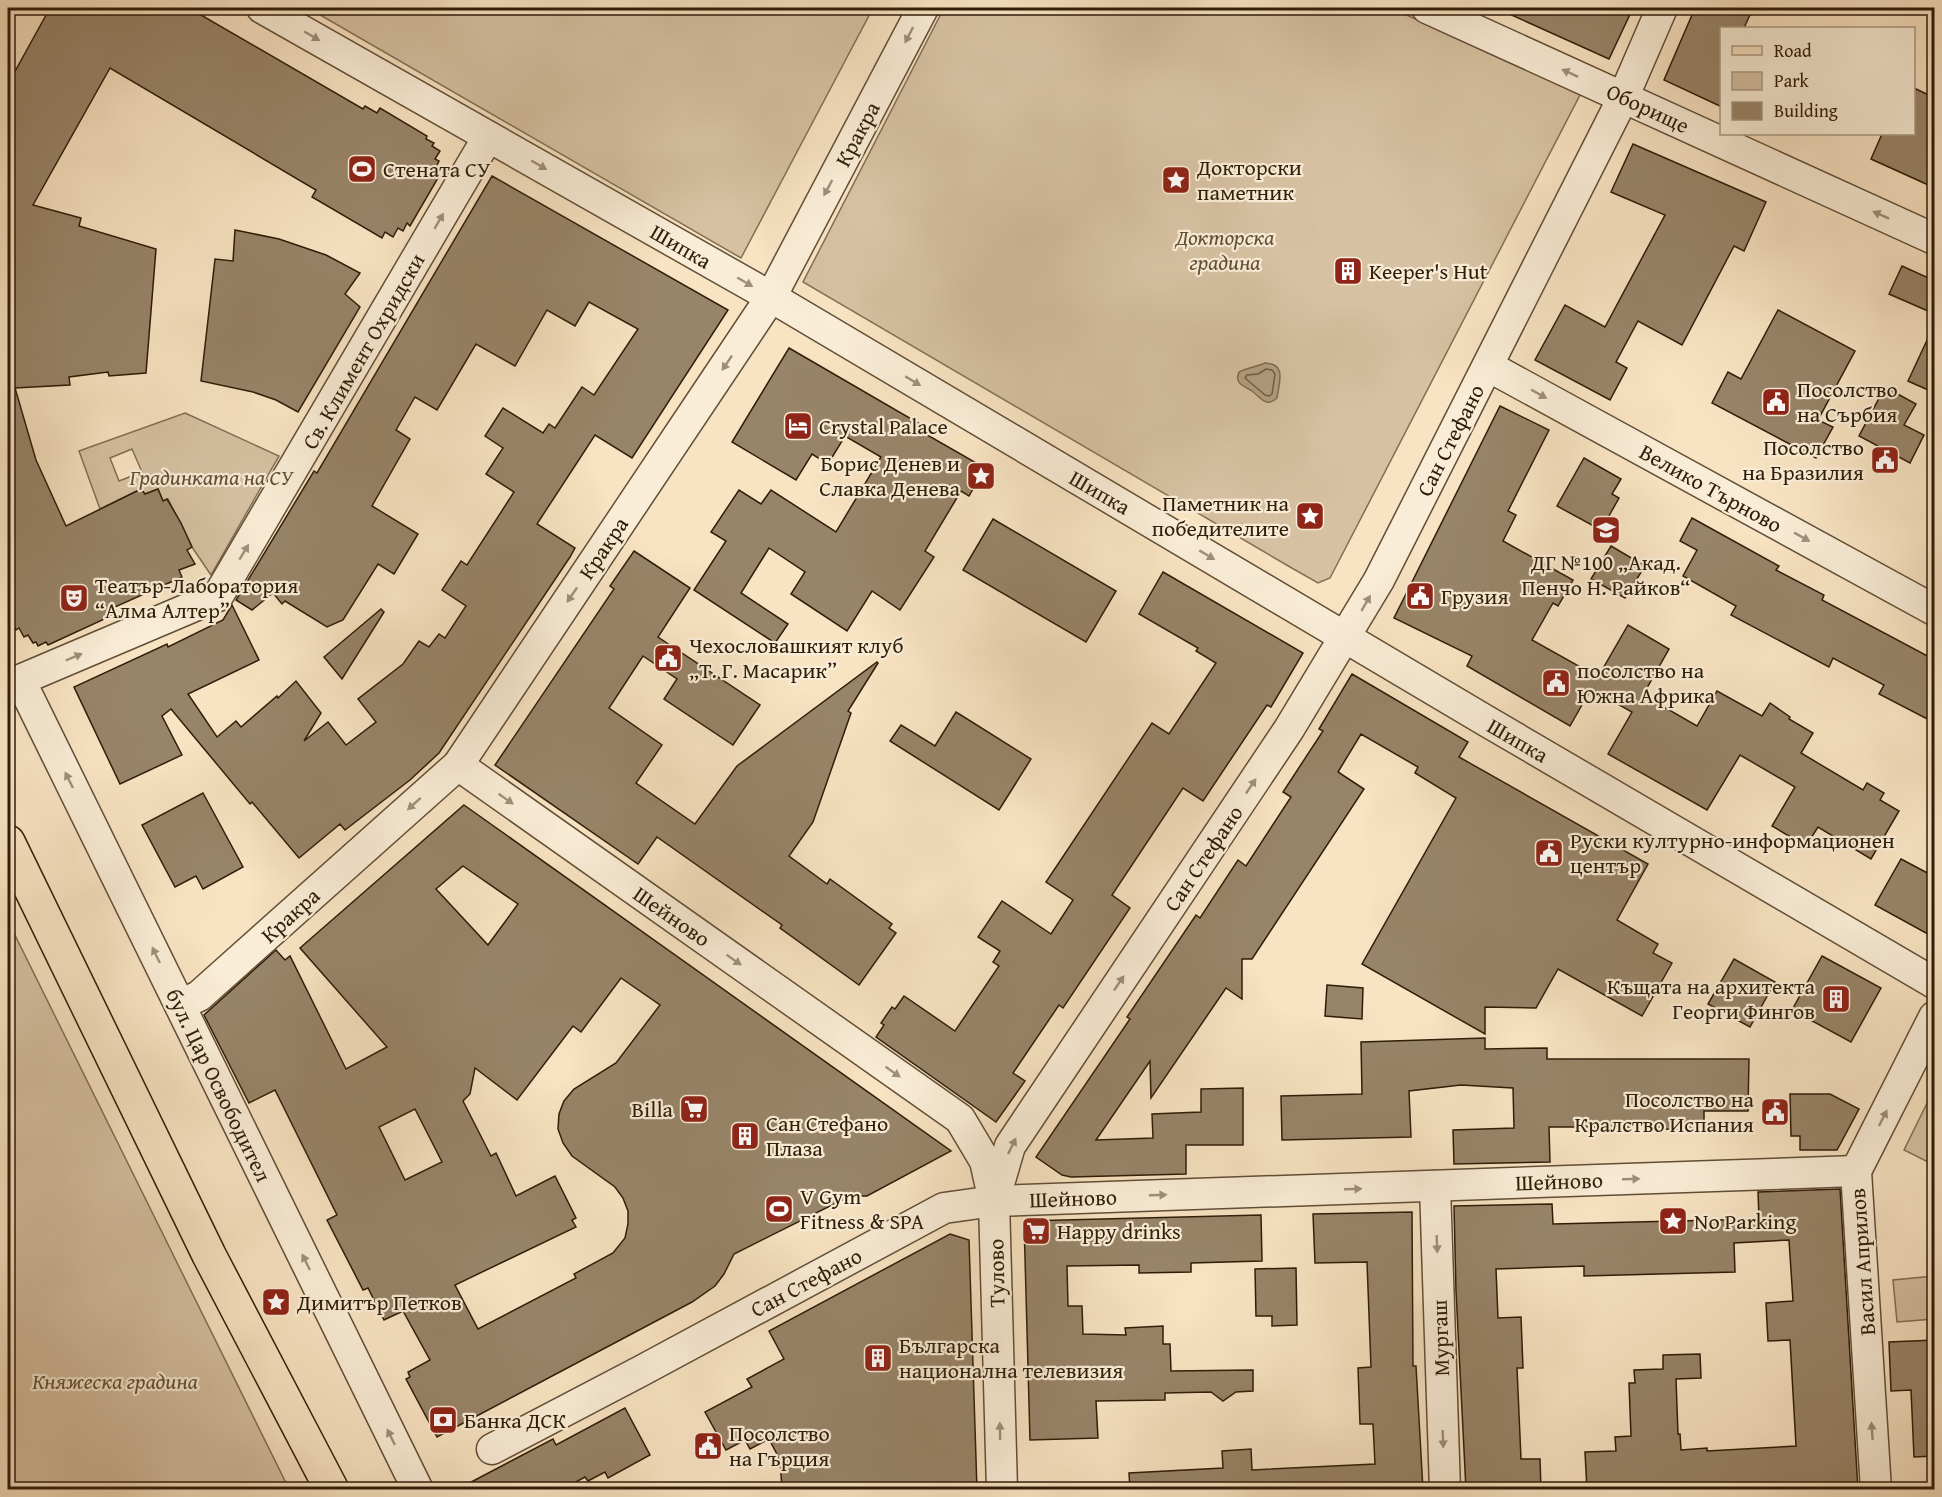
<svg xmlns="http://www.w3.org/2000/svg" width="1942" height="1497" font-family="'Gentium Book Plus',serif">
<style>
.green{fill:#d6c1a2;stroke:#826f55;stroke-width:1.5;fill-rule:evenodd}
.water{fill:#b4a083;stroke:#7f6c52;stroke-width:1.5}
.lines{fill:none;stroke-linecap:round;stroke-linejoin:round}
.shore{stroke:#725e46;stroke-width:1.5}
.building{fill:#988469;stroke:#2f1d08;stroke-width:1.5;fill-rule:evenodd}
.minor-casing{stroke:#614e36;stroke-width:33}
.major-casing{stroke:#2f1d08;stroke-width:36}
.minor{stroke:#faedd7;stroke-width:30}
.major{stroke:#f8e3c2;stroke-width:33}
.oneway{fill:#9f8f7a}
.labels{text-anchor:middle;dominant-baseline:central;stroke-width:4.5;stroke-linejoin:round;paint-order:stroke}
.street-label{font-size:22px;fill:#2f1d08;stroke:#faedd7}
.poi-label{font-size:22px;fill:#2f1d08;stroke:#faedd7;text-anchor:start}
.park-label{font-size:22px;font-style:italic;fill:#614e36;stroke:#faedd7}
</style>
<rect width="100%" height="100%" fill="#f8e3c2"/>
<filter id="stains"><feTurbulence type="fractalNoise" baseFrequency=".00333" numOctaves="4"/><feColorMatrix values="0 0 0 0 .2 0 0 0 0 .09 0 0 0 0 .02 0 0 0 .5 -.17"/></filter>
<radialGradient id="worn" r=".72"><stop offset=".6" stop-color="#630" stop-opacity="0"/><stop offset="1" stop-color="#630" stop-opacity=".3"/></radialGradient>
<g class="green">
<path d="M308,8H873L741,258Z"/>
<path d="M944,8H1391L1581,93L1330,578L1318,583L1290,567L803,282Z"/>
<path d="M185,413L279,456L211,575L192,547L168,499L163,501L158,489L145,494L141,489L100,509L79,451ZM132,449L142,472L119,481L110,458Z"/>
<path d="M8,921L289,1489H8Z"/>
<path d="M1934,1089V1165L1904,1150Z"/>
<path d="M1934,1276V1319L1897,1322L1893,1280Z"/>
</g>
<path class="water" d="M1265,363C1287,364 1279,382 1277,398C1266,408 1261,398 1252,391C1248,388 1241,386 1239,382C1236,378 1238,376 1239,372C1247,368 1256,367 1265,363Z"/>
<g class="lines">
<path class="shore" d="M1266,369L1272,370L1275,374L1272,394L1269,396L1265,395L1245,378L1247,375L1258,374Z"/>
</g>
<g class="building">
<path d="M50,8H189L363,109L365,106L377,113L380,108L427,136L426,139L434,143L432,146L440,151L435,159L439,161L436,167L439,169L435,177L438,178L410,226L407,223L403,231L398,228L393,237L385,232L382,238L312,197L316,190L110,68L33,205L81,218L79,226L156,249L146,373L109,376L108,372L69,377L70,385L15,388L36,460L66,526L141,489L145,494L158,489L163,501L167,499L181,523L192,547L187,550L195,564L179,570L182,577L108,610L111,616L48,645L46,642L38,646L36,642L33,643L28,635L24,637L19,628L16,630L8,612V84Z"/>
<path d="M1496,8H1633L1609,59Z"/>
<path d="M1695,8H1753L1744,28H1722V107L1664,80Z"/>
<path d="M1914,88L1935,98V188L1871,159L1882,134H1914Z"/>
<path d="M1633,144L1766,202L1744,251L1734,246L1682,345L1638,321L1616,362L1627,368L1610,400L1535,360L1565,305L1605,327L1665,215L1611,192Z"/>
<path d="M492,176L728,310L632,458L595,435L537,524L575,548L570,557L439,753L410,780L345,830L340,824L299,858L252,802L250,804L171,709L162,716L182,755L120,784L74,687L167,644L168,647L223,620L232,605L259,660L188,694L217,737L236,721L241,727L277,696L278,698L296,681L321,713L304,741L328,722L346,745L376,722L358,699L403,664L419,641L429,647L439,634L445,638L466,606L442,590L461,561L467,565L514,492L486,474L503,448L485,436L503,408L543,433L549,424L555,428L582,387L594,395L638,329L589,302L575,326L547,310L515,366L476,344L437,410L415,397L396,430L410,439L372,506L418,534L394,574L378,564L343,620L327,627L285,601L282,604L273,593L252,610L236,600L314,471L317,473Z"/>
<path d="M235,230L279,239L326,255L360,273L345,294L360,307L298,412L276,400L253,392L201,381L215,259L233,261Z"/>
<path d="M1902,266L1935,281V314L1889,294Z"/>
<path d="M1778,310L1855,351L1818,420L1833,427L1816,458L1712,403L1728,372L1741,379Z"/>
<path d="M1935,323V393L1908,381Z"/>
<path d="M789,348L932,431L929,436L985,468L969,496L961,491L925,551L934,557L900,610L872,591L847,631L791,594L805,572L769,548L741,593L788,624L775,643L694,590L726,541L711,532L739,490L761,504L771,490L836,532L881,457L845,436L828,464L812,454L796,480L732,442Z"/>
<path d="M1885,387L1916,404L1904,425L1924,435L1910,463L1859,436Z"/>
<path d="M1500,406L1549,430L1508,511L1516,515L1503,541L1573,580L1558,606L1553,603L1532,640L1598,677L1628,625L1669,649L1643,695L1697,726L1717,691L1762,716L1770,703L1790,717L1789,719L1813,733L1801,753L1863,790L1867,783L1884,793L1880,800L1899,811L1871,859L1818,827L1806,846L1772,826L1795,787L1740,755L1707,810L1608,754L1632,712L1591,689L1570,726L1467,666L1472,656L1394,618Z"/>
<path d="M1584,458L1621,479L1612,494L1619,498L1601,530L1557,506Z"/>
<path d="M1692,518L1779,566L1776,570L1824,595L1822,600L1935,660V723L1879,694L1884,685L1833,658L1829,667L1731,615L1736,606L1683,576L1697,550L1680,541Z"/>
<path d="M993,519L1116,591L1086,642L963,570Z"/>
<path d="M1611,546L1645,566L1625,598L1591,579Z"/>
<path d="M634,551L690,588L658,637L760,705L733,745L664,699L677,679L643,656L609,708L662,745L636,783L695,824L737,766L877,662L878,663L848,711L851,713L813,822L789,856L827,884L830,879L892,924L889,928L896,933L859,985L780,928L782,925L657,837L638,864L495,765L614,589L610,586Z"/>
<path d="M1163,572L1303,653L1271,707L1267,705L1203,801L1183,788L1112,895L1130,908L1063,1008L1059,1005L1013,1073L1025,1081L996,1122L876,1037L884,1025L881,1023L892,1007L895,1009L904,996L955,1031L999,966L993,962L1000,951L978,937L1002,901L1051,934L1073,900L1046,882L1152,723L1169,734L1216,663L1196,651L1198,648L1139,614Z"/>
<path d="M381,609L384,612L342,679L324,657Z"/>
<path d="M1352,674L1468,742L1459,757L1648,864L1617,920L1658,944L1653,953L1672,963L1642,1016L1558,969L1536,1008L1485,1007V1034L1362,964L1456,798L1415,773L1418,767L1361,734L1338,772L1364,789L1252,959H1242V999L1226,988L1151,1098L1150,1061L1096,1140L1153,1138L1152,1114L1201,1112V1089L1243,1088V1145H1186V1174L1071,1177L1062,1175L1036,1157L1130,1019L1127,1017L1196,915L1200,918L1238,860L1246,866L1291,797L1283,792L1323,731L1319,729Z"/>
<path d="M956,712L1031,759L999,810L890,741L901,725L935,746Z"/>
<path d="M203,793L243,867L203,889L196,876L175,887L142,825Z"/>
<path d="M464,805L951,1151L867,1196H850L734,1254L724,1274L715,1286L692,1302L437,1437L406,1379L410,1377L408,1372L430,1360L403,1311L384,1320L368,1288L363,1290L327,1220L337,1215L275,1090L249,1103L204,1015L276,950L285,960L290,956L346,1069L387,1047L300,948ZM463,866L518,904L488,945L436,889ZM621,978L660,1005L616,1063L574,1089L564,1101L559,1114L558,1129L563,1143L572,1156L615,1187L623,1198L628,1211V1224L625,1238L613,1253L574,1274L576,1278L478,1329L455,1285L576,1227L572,1220L576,1218L555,1176L516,1196L496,1153L491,1156L463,1101L470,1094L475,1068L517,1100L573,1026L581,1032ZM415,1109L442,1162L405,1180L379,1127Z"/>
<path d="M1901,859L1935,877V938L1875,905Z"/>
<path d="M1822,956L1881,988L1851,1042L1792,1010Z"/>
<path d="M1734,959L1775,982L1750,1027L1708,1004Z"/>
<path d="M1327,985L1363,988L1362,1019L1325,1016Z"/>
<path d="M1485,1038V1049L1547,1048V1059H1749L1748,1111H1704V1130L1663,1129V1127H1549L1550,1162L1454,1164L1453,1130L1514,1128L1513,1088L1461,1085L1409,1091L1411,1137L1282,1140L1281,1096L1362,1094L1361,1042Z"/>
<path d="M1790,1094H1830L1859,1109L1837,1150H1800V1136H1791Z"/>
<path d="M1840,1189L1858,1490H1587L1585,1452L1616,1451L1615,1437L1631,1436L1629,1383H1635L1634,1370L1663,1369V1355L1700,1354L1701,1378L1676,1379L1678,1434H1680L1681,1450L1707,1448V1451L1796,1446L1790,1340L1768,1341L1766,1303L1793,1301L1789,1240L1734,1243L1735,1272L1584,1276V1266L1496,1269L1498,1318L1521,1317L1523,1368H1517L1521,1459H1540L1541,1490H1466L1456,1291L1454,1206L1552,1204L1553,1224L1759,1219L1758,1192Z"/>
<path d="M1412,1212L1413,1366H1416L1423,1490H1130L1129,1473L1223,1468L1222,1451L1251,1449L1252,1470L1375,1464L1373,1424H1360L1358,1368L1371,1367L1367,1262L1315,1263L1313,1214Z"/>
<path d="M1261,1215L1262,1261L1191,1263V1272L1139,1273V1265L1067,1266L1068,1306H1082L1083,1334L1126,1335L1125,1328L1163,1326V1344H1170L1171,1371L1253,1370V1391L1236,1392L1223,1401L1211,1392L1165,1393V1400L1096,1401L1098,1438L1030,1440L1024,1221Z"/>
<path d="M950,1234L969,1240L977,1490H782L780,1460L769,1439L750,1449L745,1440L726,1450L705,1412L752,1387L747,1379L784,1359L769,1331Z"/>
<path d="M1296,1268L1297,1325L1272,1326V1316H1256L1255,1269Z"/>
<path d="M1935,1340V1456L1914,1457L1911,1390L1891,1391L1889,1342Z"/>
<path d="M625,1408L650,1455L608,1478L605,1472L588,1481L585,1477L561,1490H456L553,1439L556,1445Z"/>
</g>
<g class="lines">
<g class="minor-casing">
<g id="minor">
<path d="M262,8L771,297L1488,722L1934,983"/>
<path d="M1427,8L1934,239"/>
<path d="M1488,366L1934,610"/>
<path d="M458,765L960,1119L985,1161L994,1201L1002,1490"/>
<path d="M180,1005L199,996L458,765L771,297L923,8"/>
<path d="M1435,1186L1445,1490"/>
<path d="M994,1201L1010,1146L1289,729L1379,580L1623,98L1662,8"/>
<path d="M492,1449L641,1371L944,1208L994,1201L1856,1171"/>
<path d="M418,1490L20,680L218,596L488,137"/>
<path d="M1876,1490L1856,1171L1934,1017"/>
</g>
</g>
<g class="major-casing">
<path id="major" d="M8,842L209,1255L332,1490"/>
</g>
<use href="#minor" class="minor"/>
<use href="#major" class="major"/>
</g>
<defs><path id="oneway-solid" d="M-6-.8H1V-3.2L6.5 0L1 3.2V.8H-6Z" transform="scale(1.5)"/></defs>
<g class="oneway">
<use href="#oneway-solid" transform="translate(909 35) rotate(117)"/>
<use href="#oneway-solid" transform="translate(312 36) rotate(30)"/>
<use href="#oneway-solid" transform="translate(1570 73) rotate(-155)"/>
<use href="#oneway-solid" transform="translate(539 165) rotate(30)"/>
<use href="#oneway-solid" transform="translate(828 188) rotate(118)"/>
<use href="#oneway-solid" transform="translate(1881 215) rotate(-156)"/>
<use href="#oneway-solid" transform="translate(439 221) rotate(-60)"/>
<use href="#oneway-solid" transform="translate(745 282) rotate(30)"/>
<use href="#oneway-solid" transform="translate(727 363) rotate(124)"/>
<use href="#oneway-solid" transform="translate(913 381) rotate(31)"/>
<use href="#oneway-solid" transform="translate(1539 394) rotate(29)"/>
<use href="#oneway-solid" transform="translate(1802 537) rotate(29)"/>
<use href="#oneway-solid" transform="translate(244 552) rotate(-59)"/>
<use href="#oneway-solid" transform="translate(1207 555) rotate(31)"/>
<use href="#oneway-solid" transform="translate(572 595) rotate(124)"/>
<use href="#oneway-solid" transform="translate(1366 603) rotate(-60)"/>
<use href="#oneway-solid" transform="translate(74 657) rotate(-23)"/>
<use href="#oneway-solid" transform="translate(69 780) rotate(-116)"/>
<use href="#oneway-solid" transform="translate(1251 786) rotate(-56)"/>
<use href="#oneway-solid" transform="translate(506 799) rotate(35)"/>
<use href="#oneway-solid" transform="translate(414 804) rotate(138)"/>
<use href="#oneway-solid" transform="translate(156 955) rotate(-116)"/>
<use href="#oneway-solid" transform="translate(734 960) rotate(35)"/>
<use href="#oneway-solid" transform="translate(1119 983) rotate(-56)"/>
<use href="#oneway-solid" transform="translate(893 1072) rotate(35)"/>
<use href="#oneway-solid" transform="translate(1883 1118) rotate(-63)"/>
<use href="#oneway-solid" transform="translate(1012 1146) rotate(-64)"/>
<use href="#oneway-solid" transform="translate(1631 1179) rotate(-2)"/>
<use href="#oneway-solid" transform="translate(1353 1189) rotate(-2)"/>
<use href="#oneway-solid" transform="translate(1158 1195) rotate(-2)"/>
<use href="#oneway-solid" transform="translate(1437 1244) rotate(88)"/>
<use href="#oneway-solid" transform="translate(306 1262) rotate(-116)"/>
<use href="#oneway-solid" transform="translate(1000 1431) rotate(-91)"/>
<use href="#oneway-solid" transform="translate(1872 1431) rotate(-94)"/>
<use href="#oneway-solid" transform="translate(391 1437) rotate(-116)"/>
<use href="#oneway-solid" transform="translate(1443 1439) rotate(88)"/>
</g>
<defs>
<g id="stadium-square" transform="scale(1.5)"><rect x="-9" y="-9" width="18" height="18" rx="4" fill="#8f2418" stroke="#faedd7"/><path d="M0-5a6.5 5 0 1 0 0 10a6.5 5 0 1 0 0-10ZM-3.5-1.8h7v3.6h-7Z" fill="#fff"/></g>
<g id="sight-square" transform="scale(1.5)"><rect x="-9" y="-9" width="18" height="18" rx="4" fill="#8f2418" stroke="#faedd7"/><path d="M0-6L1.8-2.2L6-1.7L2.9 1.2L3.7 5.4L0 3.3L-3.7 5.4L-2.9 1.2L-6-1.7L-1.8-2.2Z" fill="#fff"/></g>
<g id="building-square" transform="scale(1.5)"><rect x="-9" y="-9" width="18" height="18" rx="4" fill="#8f2418" stroke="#faedd7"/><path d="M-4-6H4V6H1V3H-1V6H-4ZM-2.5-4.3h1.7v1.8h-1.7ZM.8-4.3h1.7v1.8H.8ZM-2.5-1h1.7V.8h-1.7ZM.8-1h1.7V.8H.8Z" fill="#fff"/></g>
<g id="civic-square" transform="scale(1.5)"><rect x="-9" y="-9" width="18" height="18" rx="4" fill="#8f2418" stroke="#faedd7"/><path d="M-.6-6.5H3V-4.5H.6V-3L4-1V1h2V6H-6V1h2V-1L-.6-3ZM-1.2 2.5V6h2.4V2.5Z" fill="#fff"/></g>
<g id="hotel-square" transform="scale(1.5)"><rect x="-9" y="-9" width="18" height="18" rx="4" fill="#8f2418" stroke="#faedd7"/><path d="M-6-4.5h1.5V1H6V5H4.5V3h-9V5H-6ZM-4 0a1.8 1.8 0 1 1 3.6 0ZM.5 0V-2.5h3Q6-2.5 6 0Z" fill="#fff"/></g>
<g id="school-square" transform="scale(1.5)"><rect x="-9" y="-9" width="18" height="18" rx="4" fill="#8f2418" stroke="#faedd7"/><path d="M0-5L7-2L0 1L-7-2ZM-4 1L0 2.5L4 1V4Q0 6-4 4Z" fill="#fff"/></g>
<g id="theatre-square" transform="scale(1.5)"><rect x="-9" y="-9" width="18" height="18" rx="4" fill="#8f2418" stroke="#faedd7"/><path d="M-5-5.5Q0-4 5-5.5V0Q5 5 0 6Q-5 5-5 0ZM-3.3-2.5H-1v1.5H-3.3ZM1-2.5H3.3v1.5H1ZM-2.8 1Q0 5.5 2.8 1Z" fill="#fff"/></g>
<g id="supermarket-square" transform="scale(1.5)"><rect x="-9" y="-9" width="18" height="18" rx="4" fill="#8f2418" stroke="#faedd7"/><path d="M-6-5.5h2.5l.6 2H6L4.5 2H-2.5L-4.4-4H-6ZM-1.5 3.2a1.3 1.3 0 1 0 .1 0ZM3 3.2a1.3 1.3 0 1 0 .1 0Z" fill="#fff"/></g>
<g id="bank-square" transform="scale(1.5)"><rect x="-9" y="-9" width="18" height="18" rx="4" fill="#8f2418" stroke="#faedd7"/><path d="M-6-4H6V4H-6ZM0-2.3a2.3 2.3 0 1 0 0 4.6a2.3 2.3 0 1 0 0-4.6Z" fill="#fff"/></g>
</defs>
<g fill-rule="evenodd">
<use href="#stadium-square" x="362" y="169"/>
<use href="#sight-square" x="1176" y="180"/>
<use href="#building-square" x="1348" y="271"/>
<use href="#civic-square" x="1776" y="402"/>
<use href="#hotel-square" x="798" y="426"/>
<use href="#civic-square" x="1885" y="460"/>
<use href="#sight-square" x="981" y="476"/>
<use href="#sight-square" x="1310" y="516"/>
<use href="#school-square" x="1606" y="530"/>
<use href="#civic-square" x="1420" y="596"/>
<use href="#theatre-square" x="74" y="598"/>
<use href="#civic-square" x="668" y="658"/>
<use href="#civic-square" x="1556" y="683"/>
<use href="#civic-square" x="1549" y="853"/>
<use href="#building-square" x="1836" y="999"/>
<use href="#supermarket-square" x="694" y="1109"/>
<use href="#civic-square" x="1775" y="1112"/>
<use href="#building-square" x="745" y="1136"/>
<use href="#stadium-square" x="779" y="1209"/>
<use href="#sight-square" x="1673" y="1221"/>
<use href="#supermarket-square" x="1036" y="1231"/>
<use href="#sight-square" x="276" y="1302"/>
<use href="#building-square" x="878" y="1358"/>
<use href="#bank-square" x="443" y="1420"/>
<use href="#civic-square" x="708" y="1446"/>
</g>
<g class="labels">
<g class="street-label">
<text transform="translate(1648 108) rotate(25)">Оборище</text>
<text transform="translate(857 134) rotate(-62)">Кракра</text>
<text transform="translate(681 246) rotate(30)">Шипка</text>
<text transform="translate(363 351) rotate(-60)">Св. Климент Охридски</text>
<text transform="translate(1450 440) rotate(-63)">Сан Стефано</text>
<text transform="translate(1711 488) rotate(29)">Велико Търново</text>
<text transform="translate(1100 492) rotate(30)">Шипка</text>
<text transform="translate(603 548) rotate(-56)">Кракра</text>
<text transform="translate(1518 740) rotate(30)">Шипка</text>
<text transform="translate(1203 858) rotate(-56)">Сан Стефано</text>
<text transform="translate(290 915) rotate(-42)">Кракра</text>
<text transform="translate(672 916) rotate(35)">Шейново</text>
<text transform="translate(219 1085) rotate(64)">бул. Цар Освободител</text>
<text transform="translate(1559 1181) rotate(-2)">Шейново</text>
<text transform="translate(1073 1198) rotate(-2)">Шейново</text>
<text transform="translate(1862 1262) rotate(-94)">Васил Априлов</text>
<text transform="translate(996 1273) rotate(-91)">Тулово</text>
<text transform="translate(806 1282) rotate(-28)">Сан Стефано</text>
<text transform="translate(1440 1338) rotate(-92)">Мургаш</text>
</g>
<g class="poi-label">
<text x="1197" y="167">Докторски<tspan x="1197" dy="25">паметник</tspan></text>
<text x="383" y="169">Стената СУ</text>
<text x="1369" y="271">Keeper's Hut</text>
<text x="1797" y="389">Посолство<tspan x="1797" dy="25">на Сърбия</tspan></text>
<text x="819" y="426">Crystal Palace</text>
<text x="1864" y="447" text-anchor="end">Посолство<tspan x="1864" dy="25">на Бразилия</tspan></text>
<text x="960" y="463" text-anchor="end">Борис Денев и<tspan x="960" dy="25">Славка Денева</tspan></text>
<text x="1289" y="503" text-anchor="end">Паметник на<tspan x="1289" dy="25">победителите</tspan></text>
<text x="1606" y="562" text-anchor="middle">ДГ №100 „Акад.<tspan x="1606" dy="25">Пенчо Н. Райков“</tspan></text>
<text x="95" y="585">Театър-Лаборатория<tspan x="95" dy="25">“Алма Алтер”</tspan></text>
<text x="1441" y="596">Грузия</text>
<text x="689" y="645">Чехословашкият клуб<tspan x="689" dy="25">„Т. Г. Масарик”</tspan></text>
<text x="1577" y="670">посолство на<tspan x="1577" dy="25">Южна Африка</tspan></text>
<text x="1570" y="840">Руски културно-информационен<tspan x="1570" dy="25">център</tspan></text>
<text x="1815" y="986" text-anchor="end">Къщата на архитекта<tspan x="1815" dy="25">Георги Фингов</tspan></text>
<text x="1754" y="1099" text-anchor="end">Посолство на<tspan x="1754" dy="25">Кралство Испания</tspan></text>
<text x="673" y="1109" text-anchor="end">Billa</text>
<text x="766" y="1123">Сан Стефано<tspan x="766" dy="25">Плаза</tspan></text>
<text x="800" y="1196">V Gym<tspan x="800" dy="25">Fitness &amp; SPA</tspan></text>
<text x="1694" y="1221">No Parking</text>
<text x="1057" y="1231">Happy drinks</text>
<text x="297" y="1302">Димитър Петков</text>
<text x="899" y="1345">Българска<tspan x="899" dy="25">национална телевизия</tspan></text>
<text x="464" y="1420">Банка ДСК</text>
<text x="729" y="1433">Посолство<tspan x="729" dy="25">на Гърция</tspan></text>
</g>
<g class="park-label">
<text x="1225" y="237">Докторска<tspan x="1225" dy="25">градина</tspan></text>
<text x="211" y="477">Градинката на СУ</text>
<text x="115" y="1381">Княжеска градина</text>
</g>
</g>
<rect width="1942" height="1497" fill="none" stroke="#f8e3c2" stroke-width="30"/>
<rect x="9" y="9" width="1924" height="1479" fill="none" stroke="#2f1d08" stroke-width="3"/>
<rect x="15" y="15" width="1912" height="1467" fill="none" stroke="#2f1d08" stroke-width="1.5"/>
<rect x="1720" y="27" width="195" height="108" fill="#faedd7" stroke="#a99a84" stroke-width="1.5"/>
<rect x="1732" y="46" width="30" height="9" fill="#f8e3c2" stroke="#a99a84" stroke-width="1.5"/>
<text x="1774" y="57" font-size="18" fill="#2f1d08">Road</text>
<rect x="1732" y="72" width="30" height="18" fill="#d6c1a2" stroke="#a99a84" stroke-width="1.5"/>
<text x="1774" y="87" font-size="18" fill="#2f1d08">Park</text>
<rect x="1732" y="102" width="30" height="18" fill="#988469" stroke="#a99a84" stroke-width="1.5"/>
<text x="1774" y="117" font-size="18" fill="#2f1d08">Building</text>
<rect width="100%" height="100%" filter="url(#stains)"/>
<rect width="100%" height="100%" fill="url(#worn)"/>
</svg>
